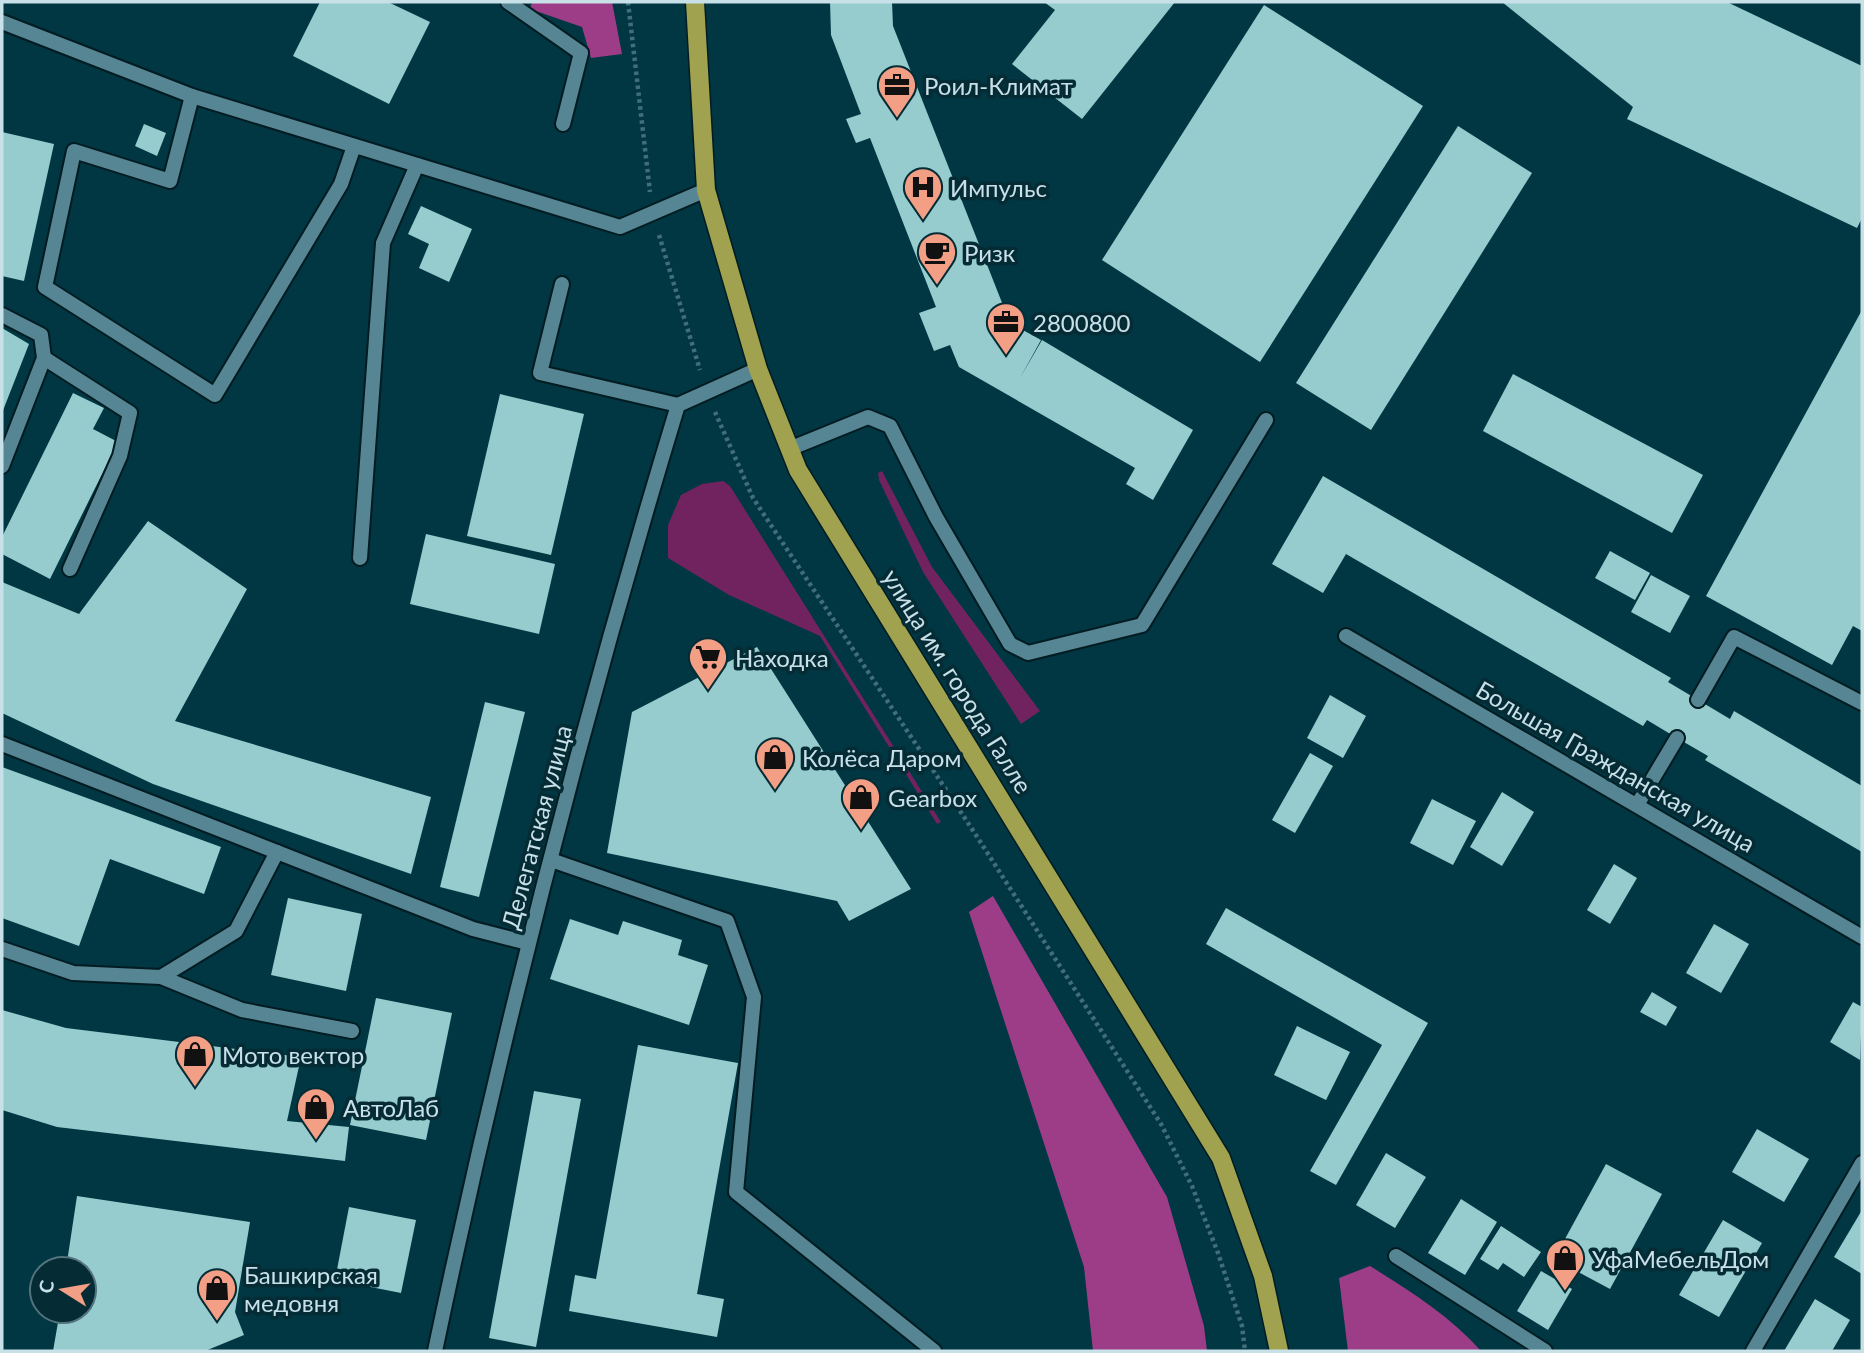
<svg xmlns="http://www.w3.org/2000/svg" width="1864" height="1353" font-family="Lato,sans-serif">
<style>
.green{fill:#71235f}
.forest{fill:#9e3d87}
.building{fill:#96cccd}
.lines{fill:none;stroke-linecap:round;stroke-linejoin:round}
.service-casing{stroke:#031c22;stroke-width:18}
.minor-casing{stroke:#031c22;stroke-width:18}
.primary-casing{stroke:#031c22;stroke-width:21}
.path{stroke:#426e79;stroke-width:4.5;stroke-dasharray:3.5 3.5;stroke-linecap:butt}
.service{stroke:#568593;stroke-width:14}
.minor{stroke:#568593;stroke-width:14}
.primary{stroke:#a0a24f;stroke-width:18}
.labels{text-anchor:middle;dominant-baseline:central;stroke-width:7;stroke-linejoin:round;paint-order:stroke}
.poi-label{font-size:24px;fill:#c8e0e8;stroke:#052b35;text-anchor:start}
.street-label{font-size:24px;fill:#c8e0e8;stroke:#052b35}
</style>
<rect width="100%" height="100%" fill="#013743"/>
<g class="green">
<path d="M882,471L932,567L1040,711L1021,724L923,572L879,480L878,473Z"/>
<path d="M723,481L730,486L941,822L937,824L820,636L729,595L668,558V525L681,495L702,484Z"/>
</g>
<g class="forest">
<path d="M532,2H612L622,54L591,58L582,27L530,9Z"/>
<path d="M993,896L1167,1197L1204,1326L1207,1351H1093L1084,1267L969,912Z"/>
<path d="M1370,1266C1410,1291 1450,1316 1481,1351H1348L1339,1278Z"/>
</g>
<g class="building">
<path d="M320,2H388L430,22L389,104L293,56Z"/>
<path d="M830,2H892L893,26L1010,323L1041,340L1020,378L1042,340L1193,430L1153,500L1126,484L1135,468L959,367L950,345L934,351L919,313L936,307L870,138L856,143L846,119L861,114L831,35Z"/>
<path d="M1044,2H1175L1082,119L1012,64L1055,10Z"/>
<path d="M1502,2H1727L1862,66V218L1857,228L1627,119L1633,107Z"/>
<path d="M1264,5L1423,106L1260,362L1102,260Z"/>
<path d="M144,124L166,133L157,156L135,146Z"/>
<path d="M1458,126L1532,173L1371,430L1296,383Z"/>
<path d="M2,132L54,144L24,281L2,276Z"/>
<path d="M421,206L472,229L449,282L419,268L429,244L408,234Z"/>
<path d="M1862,310V631L1853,626L1832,665L1706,596Z"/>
<path d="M2,328L29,344L2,413Z"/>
<path d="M1513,374L1703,475L1672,533L1483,431Z"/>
<path d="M73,393L104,408L93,429L118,442L50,579L2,554V537Z"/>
<path d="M500,394L584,414L551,555L467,536Z"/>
<path d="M1323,476L1671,678L1668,682L1730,719L1734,711L1862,786V852L1705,760L1708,756L1677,738L1647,720L1643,726L1346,554L1323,593L1272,564Z"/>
<path d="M148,521L247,589L175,721L431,797L411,874L153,784L2,713V582L79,614Z"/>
<path d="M426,534L555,564L539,634L410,604Z"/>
<path d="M1610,551L1650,573L1635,600L1595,578Z"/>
<path d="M1651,575L1690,596L1670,633L1631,612Z"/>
<path d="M757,647L911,889L849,921L837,901L607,853L632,712Z"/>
<path d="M1330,695L1366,716L1343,758L1307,738Z"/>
<path d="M485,702L525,712L479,897L440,887Z"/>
<path d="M1310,753L1333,766L1295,833L1272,820Z"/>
<path d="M2,767L221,847L204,894L110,859L79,946L2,918Z"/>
<path d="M1502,792L1534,812L1502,866L1470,847Z"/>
<path d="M1432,799L1476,821L1453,865L1410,843Z"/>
<path d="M1614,864L1637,878L1610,924L1587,910Z"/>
<path d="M288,898L362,914L346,991L271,975Z"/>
<path d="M1226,908L1428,1023L1336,1185L1310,1171L1382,1045L1206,944Z"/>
<path d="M570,919L618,935L623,921L682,940L678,955L708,965L689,1025L550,979Z"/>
<path d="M1714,924L1749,944L1721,993L1686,973Z"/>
<path d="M1652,992L1677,1007L1666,1026L1640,1012Z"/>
<path d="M376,998L452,1013L426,1140L350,1125Z"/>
<path d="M1853,1002L1862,1007L1860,1060L1830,1042Z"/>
<path d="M2,1010L66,1028L301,1057L287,1121L349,1127L345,1161L57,1127L2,1110Z"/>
<path d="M1297,1026L1350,1052L1326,1100L1274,1075Z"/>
<path d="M638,1045L738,1063L697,1294L724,1299L717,1337L569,1311L575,1275L596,1279Z"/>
<path d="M534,1091L581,1099L536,1347L489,1338Z"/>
<path d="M1757,1129L1809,1159L1784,1202L1732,1172Z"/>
<path d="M1386,1153L1426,1177L1395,1228L1356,1205Z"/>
<path d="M1606,1164L1662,1194L1610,1289L1554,1259Z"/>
<path d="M77,1196L250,1222L235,1312L244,1335L205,1351H53L60,1311H84V1269H66Z"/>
<path d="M1461,1199L1497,1222L1465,1275L1428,1253Z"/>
<path d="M349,1207L416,1220L401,1293L335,1280Z"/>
<path d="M1862,1210V1274L1834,1257Z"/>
<path d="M1723,1220L1762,1243L1719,1317L1679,1295Z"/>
<path d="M1501,1226L1541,1252L1524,1277L1503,1263L1498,1270L1480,1259Z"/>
<path d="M1541,1271L1572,1289L1548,1330L1517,1311Z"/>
<path d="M1815,1299L1850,1320L1832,1351H1784Z"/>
</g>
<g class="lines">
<g class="service-casing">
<g id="service">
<path d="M508,2L581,53L563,124"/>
<path d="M2,22L192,96L620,227L706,190"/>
<path d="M192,96L170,181L74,151L45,287L215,395L341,184L354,146"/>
<path d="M562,284L540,373L678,405"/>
<path d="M2,315L41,335L44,358L2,466"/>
<path d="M44,358L130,413L120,456L70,569"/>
<path d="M789,449L868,417L890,426L936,517L1010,644L1028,653L1142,625L1266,420"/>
<path d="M360,558L383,243L417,165"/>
<path d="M1698,700L1734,637L1862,703"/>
<path d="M2,744L473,929L528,943"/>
<path d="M1637,805L1677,738"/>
<path d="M551,860L727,921L754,997L736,1192L934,1351"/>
<path d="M2,949L73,973L161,977L236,931L277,852"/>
<path d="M161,977L242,1010L352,1031"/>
</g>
</g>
<g class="minor-casing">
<g id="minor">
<path d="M1346,636L1862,937"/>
<path d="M1396,1256L1545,1351"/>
<path d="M435,1351C502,1033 583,717 678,405L758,369"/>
<path d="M1753,1351L1862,1163"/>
</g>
</g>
<g class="primary-casing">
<path id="primary" d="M695,2L706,190L758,369L798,470L1221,1158L1263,1276L1279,1351"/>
</g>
<g class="path">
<path d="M628,2L650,192"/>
<path d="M659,235L700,370"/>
<path d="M715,412L753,498L974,832L1161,1124L1192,1186L1218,1253L1242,1326L1245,1351"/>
</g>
<use href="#service" class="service"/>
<use href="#minor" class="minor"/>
<use href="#primary" class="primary"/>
</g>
<defs>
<g id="office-pin" transform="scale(2.0125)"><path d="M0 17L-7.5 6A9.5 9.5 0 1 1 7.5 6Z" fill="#f39f85" stroke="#052b35"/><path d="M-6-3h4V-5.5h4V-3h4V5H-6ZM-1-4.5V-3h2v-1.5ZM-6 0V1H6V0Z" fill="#111"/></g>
<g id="hospital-pin" transform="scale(2.0125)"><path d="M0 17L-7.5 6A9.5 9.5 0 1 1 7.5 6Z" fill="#f39f85" stroke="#052b35"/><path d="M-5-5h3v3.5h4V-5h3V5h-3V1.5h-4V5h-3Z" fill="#111"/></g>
<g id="cafe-pin" transform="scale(2.0125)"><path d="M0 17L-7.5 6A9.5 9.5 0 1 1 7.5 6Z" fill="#f39f85" stroke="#052b35"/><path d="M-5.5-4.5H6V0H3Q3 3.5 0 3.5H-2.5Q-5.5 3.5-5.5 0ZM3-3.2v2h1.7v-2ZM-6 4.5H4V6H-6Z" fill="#111"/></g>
<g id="supermarket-pin" transform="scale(2.0125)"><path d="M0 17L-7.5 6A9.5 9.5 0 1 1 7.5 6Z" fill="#f39f85" stroke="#052b35"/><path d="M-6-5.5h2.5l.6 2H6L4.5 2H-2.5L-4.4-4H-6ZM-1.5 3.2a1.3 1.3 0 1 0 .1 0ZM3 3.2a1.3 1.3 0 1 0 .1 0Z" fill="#111"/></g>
<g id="shop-pin" transform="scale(2.0125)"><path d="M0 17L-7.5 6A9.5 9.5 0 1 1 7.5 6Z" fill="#f39f85" stroke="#052b35"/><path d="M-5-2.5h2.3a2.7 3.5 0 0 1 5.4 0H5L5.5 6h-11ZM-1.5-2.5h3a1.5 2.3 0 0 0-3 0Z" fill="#111"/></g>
</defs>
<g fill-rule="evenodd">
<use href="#office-pin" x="897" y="85"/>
<use href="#hospital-pin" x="923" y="187"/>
<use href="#cafe-pin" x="937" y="252"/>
<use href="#office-pin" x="1006" y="322"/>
<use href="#supermarket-pin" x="708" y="657"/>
<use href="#shop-pin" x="775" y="757"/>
<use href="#shop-pin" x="861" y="797"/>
<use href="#shop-pin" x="195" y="1054"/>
<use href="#shop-pin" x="316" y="1107"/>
<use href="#shop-pin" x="1565" y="1258"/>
<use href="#shop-pin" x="217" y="1288"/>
</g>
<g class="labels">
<g class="poi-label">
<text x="924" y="85">Роил-Климат</text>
<text x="950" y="187">Импульс</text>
<text x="964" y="252">Ризк</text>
<text x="1033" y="322">2800800</text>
<text x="735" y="657">Находка</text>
<text x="802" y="757">Колёса Даром</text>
<text x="888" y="797">Gearbox</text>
<text x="222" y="1054">Мото вектор</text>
<text x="343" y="1107">АвтоЛаб</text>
<text x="1592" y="1258">УфаМебельДом</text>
<text x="244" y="1274">Башкирская<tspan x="244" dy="28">медовня</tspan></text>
</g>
<g class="street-label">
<text transform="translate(958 681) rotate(58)">улица им. города Галле</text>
<text transform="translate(1616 766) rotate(30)">Большая Гражданская улица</text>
<text transform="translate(536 827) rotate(-75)">Делегатская улица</text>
</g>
</g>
<rect width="1864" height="1353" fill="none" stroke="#c8e0e8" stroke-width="7"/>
<g transform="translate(63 1290) rotate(281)"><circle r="33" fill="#052b35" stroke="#53737d" stroke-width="2"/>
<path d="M0-5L12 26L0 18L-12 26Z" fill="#f39f85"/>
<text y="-10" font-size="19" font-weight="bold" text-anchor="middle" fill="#c8e0e8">С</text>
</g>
</svg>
